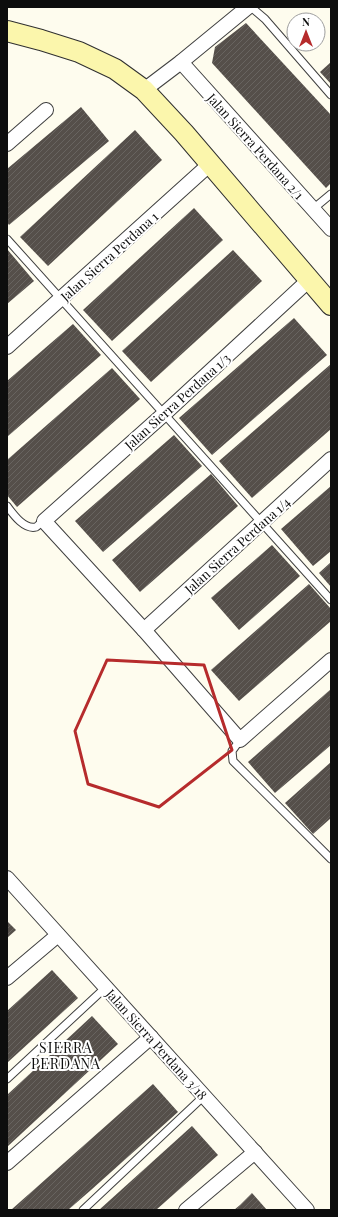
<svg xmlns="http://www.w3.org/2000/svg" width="338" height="1217" font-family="'Playfair Display',serif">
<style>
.building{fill:url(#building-hatch)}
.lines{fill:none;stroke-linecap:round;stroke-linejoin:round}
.lane-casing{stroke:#404040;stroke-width:9}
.street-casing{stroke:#404040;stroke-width:16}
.secondary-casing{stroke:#2f2f2f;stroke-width:22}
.lane{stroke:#fff;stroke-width:7}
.street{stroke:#fff;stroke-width:14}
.secondary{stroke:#fbf6ac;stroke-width:20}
.marked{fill:none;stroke:#b62b2c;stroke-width:3;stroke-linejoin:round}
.labels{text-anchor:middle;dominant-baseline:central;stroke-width:4;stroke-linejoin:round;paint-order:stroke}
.street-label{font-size:13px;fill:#0d0d0d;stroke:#fff}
.neighbourhood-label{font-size:14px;letter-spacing:1px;fill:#0d0d0d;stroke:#fff}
</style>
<defs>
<pattern id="building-hatch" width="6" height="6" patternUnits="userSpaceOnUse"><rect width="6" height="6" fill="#554f4a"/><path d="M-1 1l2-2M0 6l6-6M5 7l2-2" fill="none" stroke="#686460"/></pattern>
</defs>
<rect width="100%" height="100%" fill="#fefcee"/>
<g class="building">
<path d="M246,23L331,115V183L326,188L212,63L215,47Z"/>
<path d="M331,62V84L320,72Z"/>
<path d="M81,107L109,141L9,225L7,222V169Z"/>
<path d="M135,130L162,160L48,266L20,237Z"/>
<path d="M194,208L223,240L112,341L83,310Z"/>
<path d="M7,249L34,281L7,304Z"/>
<path d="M233,250L262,281L151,382L122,351Z"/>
<path d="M294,318L327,355L212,455L179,418Z"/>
<path d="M73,324L101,355L7,437V381Z"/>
<path d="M331,364V429L252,498L219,461Z"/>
<path d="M112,368L140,399L17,507L7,495V460Z"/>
<path d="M174,435L202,466L103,552L75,521Z"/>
<path d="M211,474L238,506L140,592L112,560Z"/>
<path d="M331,486V551L313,566L281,529Z"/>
<path d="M272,545L300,576L239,630L211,598Z"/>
<path d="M331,562V587L319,573Z"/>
<path d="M309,584L331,609V621L239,701L211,670Z"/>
<path d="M331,689V745L275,793L248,762Z"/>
<path d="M331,762V818L313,834L285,803Z"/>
<path d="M7,921L16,930L7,938Z"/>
<path d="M52,970L78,998L7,1063V1011Z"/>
<path d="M92,1016L118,1044L7,1147V1095Z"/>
<path d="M153,1084L178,1112L91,1190L68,1210H11Z"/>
<path d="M192,1126L218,1155L156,1210H99Z"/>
<path d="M252,1193L267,1210H234L240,1205Z"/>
</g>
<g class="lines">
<g class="lane-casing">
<g id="lane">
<path d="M251,7L265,19L331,95"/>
<path d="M313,209L331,194"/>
<path d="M7,239L331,600"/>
<path d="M7,506C13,514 24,530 36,527C38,526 41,522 44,521"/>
<path d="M240,740L232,751L233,761L331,859"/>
<path d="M7,1079L106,987"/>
<path d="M83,1210L204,1096"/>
</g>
</g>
<g class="street-casing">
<g id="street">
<path d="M181,62L331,229"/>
<path d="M144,90L181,62L248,7"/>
<path d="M7,144L46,110"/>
<path d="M309,280L164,414L44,521L144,630L240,740L331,660"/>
<path d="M7,347L210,164"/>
<path d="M144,630L331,459"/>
<path d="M7,878L307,1210"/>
<path d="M7,978L58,935"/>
<path d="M7,1163L151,1037"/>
<path d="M186,1210L255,1152"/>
</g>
</g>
<g class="secondary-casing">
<path id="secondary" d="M7,31L41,40L79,52L115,69L144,90L184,133L331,305"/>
</g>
<use href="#lane" class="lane"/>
<use href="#street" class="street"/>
<use href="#secondary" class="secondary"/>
</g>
<path class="marked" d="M107,660L204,665L232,750L159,807L88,784L75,731Z"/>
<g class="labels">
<g class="street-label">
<text transform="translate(256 146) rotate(48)">Jalan Sierra Perdana 2/1</text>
<text transform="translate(109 256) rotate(-42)">Jalan Sierra Perdana 1</text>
<text transform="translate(177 401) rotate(-42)">Jalan Sierra Perdana 1/3</text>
<text transform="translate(237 545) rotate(-42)">Jalan Sierra Perdana 1/4</text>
<text transform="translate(157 1044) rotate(48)">Jalan Sierra Perdana 3/18</text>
</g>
<g class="neighbourhood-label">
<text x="66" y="1047">SIERRA<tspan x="66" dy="16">PERDANA</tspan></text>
</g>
</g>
<rect width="338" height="1217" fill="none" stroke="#0d0d0d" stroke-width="16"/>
<g transform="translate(306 32)"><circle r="19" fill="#ffffff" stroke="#9e9e9e"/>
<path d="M0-3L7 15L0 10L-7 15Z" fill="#b62b2c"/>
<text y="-6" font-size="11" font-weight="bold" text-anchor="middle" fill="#0d0d0d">N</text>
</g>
</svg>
